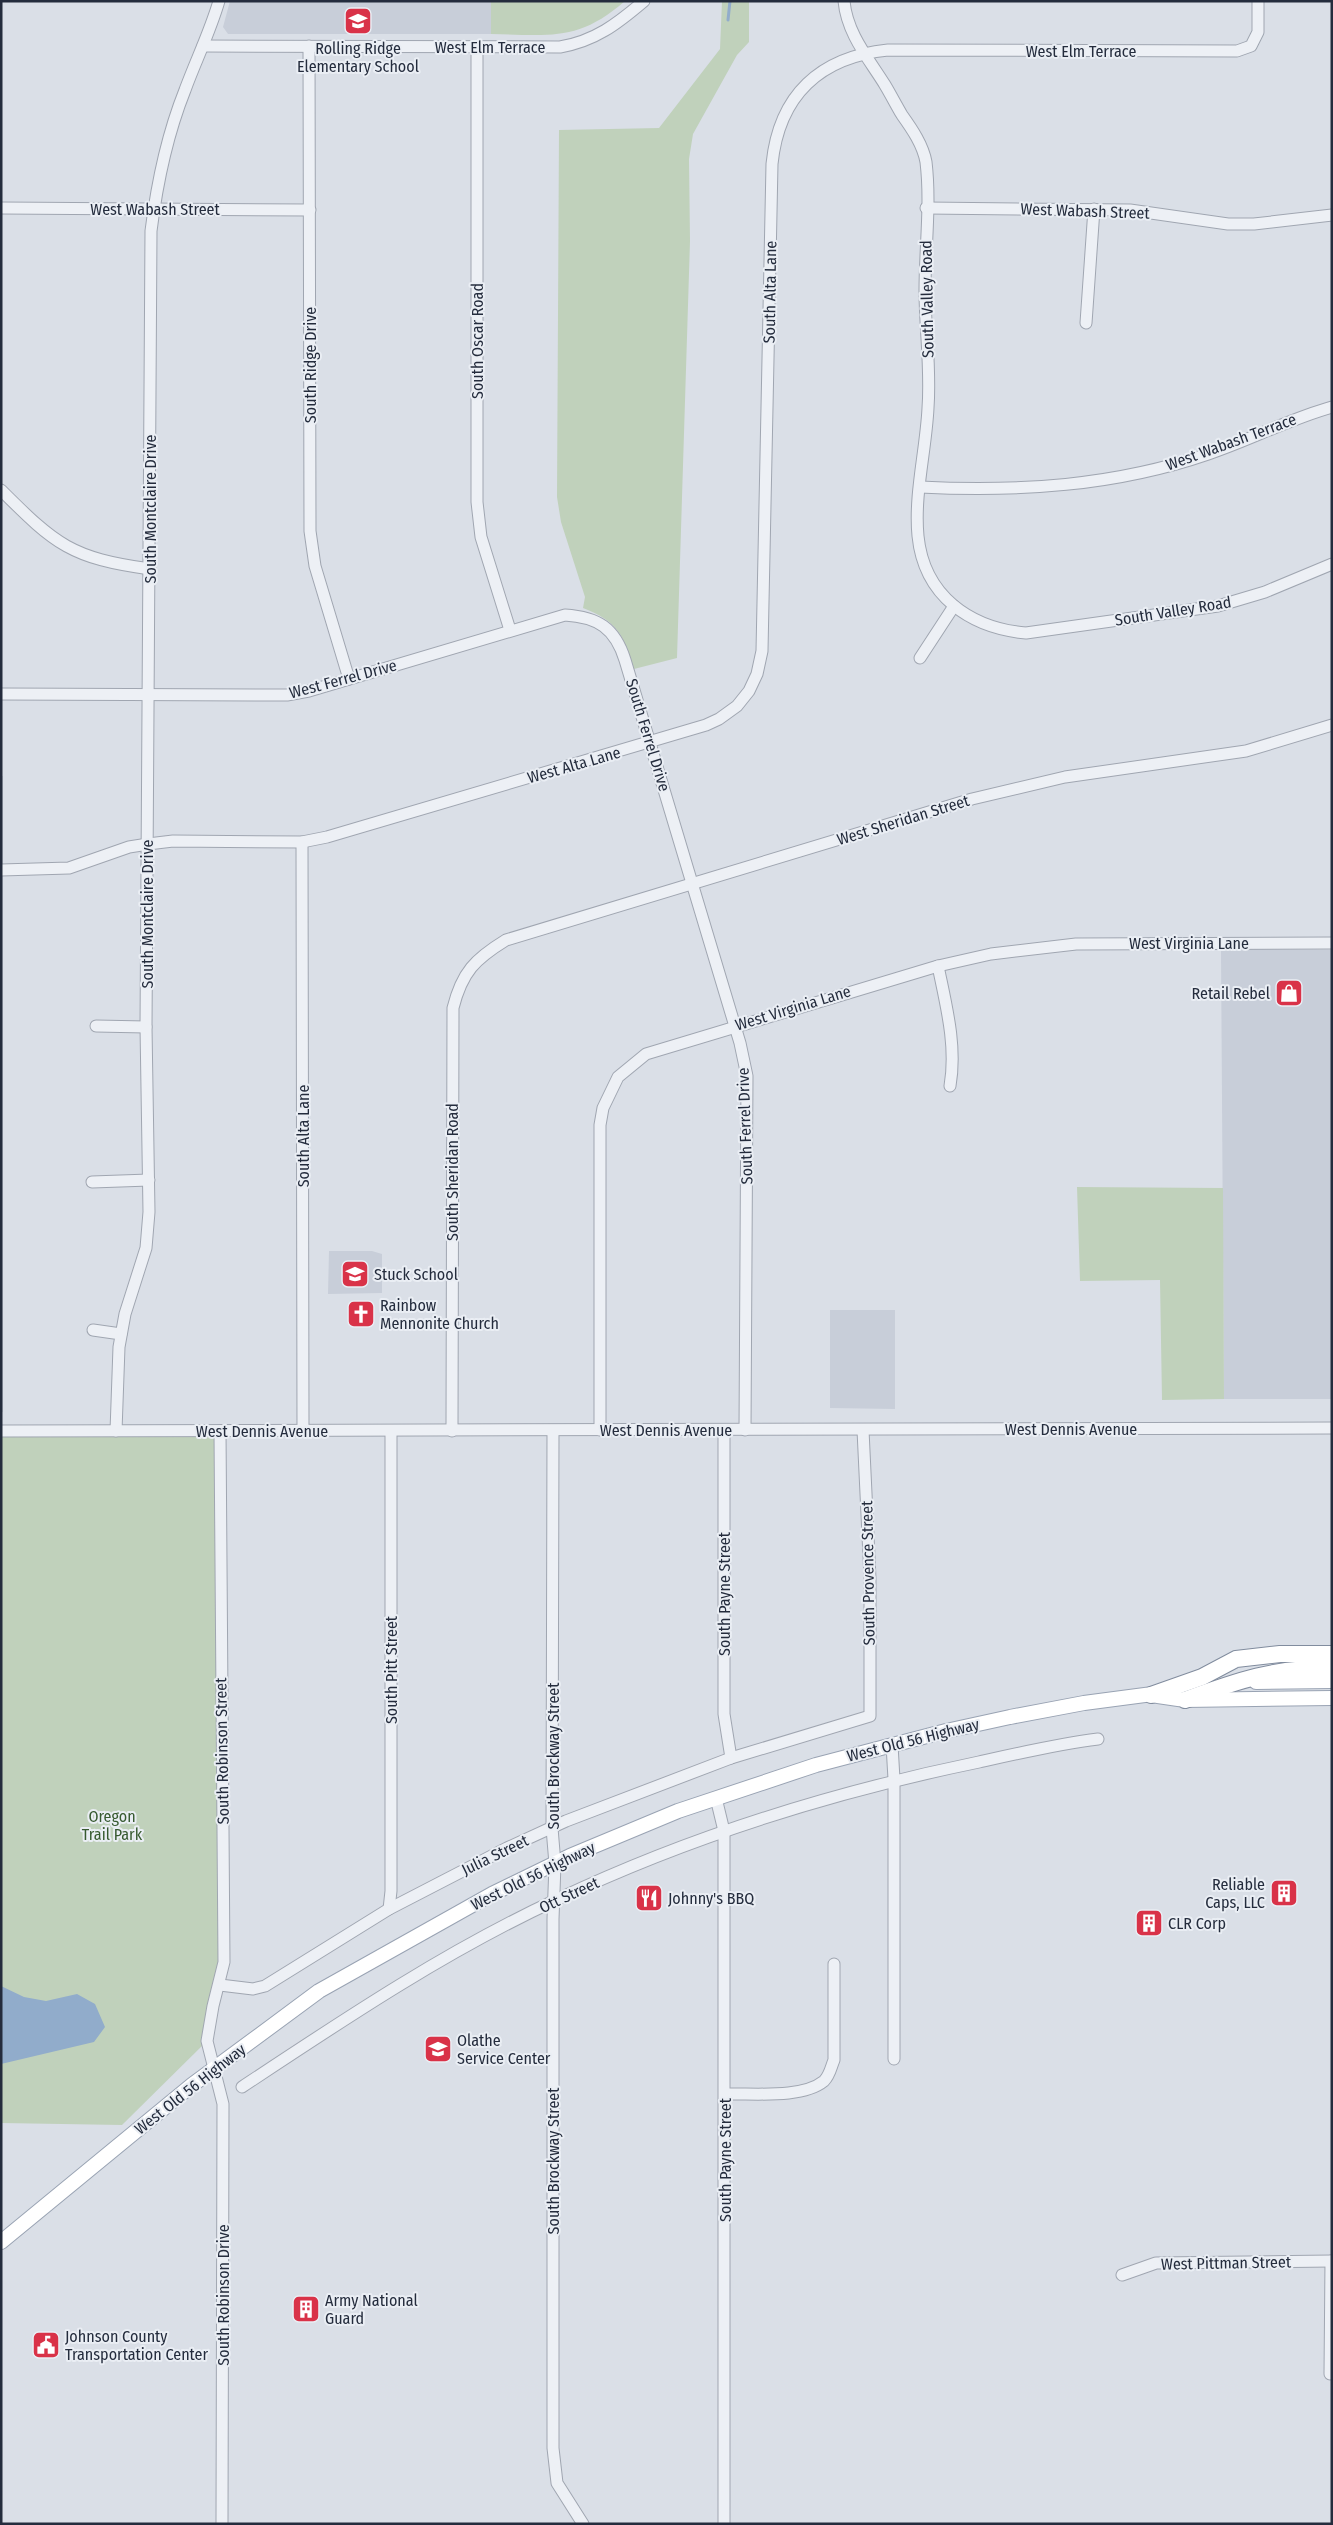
<svg xmlns="http://www.w3.org/2000/svg" width="1333" height="2525" font-family="'Fira Sans Condensed',sans-serif">
<style>
.built{fill:#c8ced9}
.green{fill:#c0d1bb}
.water{fill:#91accb}
.lines{fill:none;stroke-linecap:round;stroke-linejoin:round}
.stream{stroke:#91accb;stroke-width:3}
.minor-casing{stroke:#a0a6b1;stroke-width:13}
.major-casing{stroke:#99a3b3;stroke-width:16}
.highway-casing{stroke:#818c9e;stroke-width:18}
.minor{stroke:#edf0f5;stroke-width:11}
.major{stroke:#fff;stroke-width:14}
.highway{stroke:#fff;stroke-width:16}
.labels{text-anchor:middle;dominant-baseline:central;stroke-width:4;stroke-linejoin:round;paint-order:stroke}
.street-label{font-size:16px;fill:#242c3d;stroke:#eaeef4}
.poi-label{font-size:16px;fill:#242c3d;stroke:#eaeef4;text-anchor:start}
.park-label{font-size:16px;fill:#375a30;stroke:#eaeef4}
</style>
<rect width="100%" height="100%" fill="#dadfe7"/>
<g class="built">
<path d="M230,1H491V34H228L223,27Z"/>
<rect x="1" y="776" width="2" height="636"/>
<path d="M1221,949L1332,950V1399H1224Z"/>
<path d="M329,1251H372L382,1254V1293L328,1294Z"/>
<path d="M830,1310H895V1409L830,1408Z"/>
</g>
<g class="green">
<path d="M491,1H625C578,42 550,35 491,34Z"/>
<path d="M722,1H749V42L737,55L693,134L689,159L690,241L677,658L634,669C624,635 617,621 583,608L585,597L561,522L557,497L559,130L659,128L720,49Z"/>
<path d="M1077,1187L1223,1188L1224,1399L1162,1400L1160,1280L1080,1281Z"/>
<path d="M1,1431H220L224,1962L207,2041L122,2125L1,2123Z"/>
</g>
<path class="water" d="M1,1986L24,1997L46,2001L77,1994L95,2004L105,2027L94,2042L1,2064Z"/>
<g class="lines">
<path class="stream" d="M728,20L730,1"/>
<g class="minor-casing">
<g id="minor">
<path d="M844,1C847,34 869,59 885,85C891,95 896,105 902,115C912,129 923,145 926,162C931,204 925,248 925,290C925,330 931,368 928,408C926,450 914,494 918,536C924,596 970,628 1026,633L1218,606L1265,592L1332,564"/>
<path d="M203,46L560,47C595,41 617,24 644,1"/>
<path d="M309,46L310,531L315,566L349,679"/>
<path d="M477,47V502L481,537L510,630"/>
<path d="M1,208L310,210"/>
<path d="M926,208L1130,210L1228,224H1254L1332,215"/>
<path d="M1086,323L1094,209"/>
<path d="M920,487C1018,492 1115,486 1208,454C1250,440 1289,419 1332,407"/>
<path d="M1,490C56,545 71,558 150,569"/>
<path d="M920,658L954,606"/>
<path d="M1,694L287,695L309,691L565,615C598,617 615,628 625,660L740,1043L747,1076L745,1430"/>
<path d="M302,842L303,1431"/>
<path d="M1,870L69,868L129,847L148,844L173,841L302,842L327,837L706,725L719,719L737,706L749,691L757,674L762,651L772,164C779,95 820,57 888,50L1237,51L1251,46L1258,32V1"/>
<path d="M938,966C946,1005 957,1046 950,1086"/>
<path d="M96,1026L146,1027"/>
<path d="M92,1182L149,1180"/>
<path d="M93,1330L121,1334"/>
<path d="M600,1430V1125L603,1108L618,1077L646,1054L938,966L991,954L1076,944L1332,943"/>
<path d="M724,1430V1714L731,1758"/>
<path d="M1,1431L1332,1428"/>
<path d="M116,1431L119,1347L125,1314L146,1248L149,1212L146,1027L151,231C157,183 167,135 185,90C196,60 210,32 219,1"/>
<path d="M220,1431L224,1962L213,2006L207,2041L223,2104L222,2524"/>
<path d="M452,1431L453,1008C462,972 475,959 506,940L972,799L1065,777L1246,751L1332,725"/>
<path d="M553,1431L552,1828L555,1864L553,1919V2448L557,2483L583,2524"/>
<path d="M892,1745L894,1779V2059"/>
<path d="M716,1798L724,1831V2524"/>
<path d="M389,1909L391,1891V1431"/>
<path d="M220,1985L253,1989L265,1986L389,1909L507,1848L566,1821L731,1758L870,1716V1578L863,1430"/>
<path d="M242,2087C343,2020 446,1951 556,1900C691,1836 833,1792 979,1762C1019,1753 1058,1744 1098,1739"/>
<path d="M725,2094C752,2093 802,2099 824,2081C830,2075 831,2067 834,2060V1964"/>
<path d="M1122,2275L1156,2263L1332,2261"/>
<path d="M1330,2374L1331,2261"/>
</g>
</g>
<g class="major-casing">
<g id="major">
<path d="M1256,1682L1332,1681"/>
<path d="M1151,1695L1185,1700L1332,1698"/>
<path d="M1,2242L192,2085L319,1991L492,1894L570,1856L678,1811L816,1765L946,1731L1010,1717L1084,1703L1160,1693"/>
</g>
</g>
<g class="highway-casing">
<g id="highway">
<path d="M1151,1695L1202,1677L1236,1659L1280,1654H1332"/>
<path d="M1185,1700C1239,1680 1274,1668 1332,1668"/>
</g>
</g>
<use href="#minor" class="minor"/>
<use href="#major" class="major"/>
<use href="#highway" class="highway"/>
</g>
<defs>
<g id="school-square" transform="scale(1.4375)"><rect x="-9" y="-9" width="18" height="18" rx="4" fill="#d93248" stroke="#eaeef4"/><path d="M0-5L7-2L0 1L-7-2ZM-4 1L0 2.5L4 1V4Q0 6-4 4Z" fill="#fff"/></g>
<g id="shop-square" transform="scale(1.4375)"><rect x="-9" y="-9" width="18" height="18" rx="4" fill="#d93248" stroke="#eaeef4"/><path d="M-5-2.5h2.3a2.7 3.5 0 0 1 5.4 0H5L5.5 6h-11ZM-1.5-2.5h3a1.5 2.3 0 0 0-3 0Z" fill="#fff"/></g>
<g id="church-square" transform="scale(1.4375)"><rect x="-9" y="-9" width="18" height="18" rx="4" fill="#d93248" stroke="#eaeef4"/><path d="M-1.2-6h2.4v3.5h3.3v2.4h-3.3V6h-2.4V-.1h-3.3v-2.4h3.3Z" fill="#fff"/></g>
<g id="building-square" transform="scale(1.4375)"><rect x="-9" y="-9" width="18" height="18" rx="4" fill="#d93248" stroke="#eaeef4"/><path d="M-4-6H4V6H1V3H-1V6H-4ZM-2.5-4.3h1.7v1.8h-1.7ZM.8-4.3h1.7v1.8H.8ZM-2.5-1h1.7V.8h-1.7ZM.8-1h1.7V.8H.8Z" fill="#fff"/></g>
<g id="restaurant-square" transform="scale(1.4375)"><rect x="-9" y="-9" width="18" height="18" rx="4" fill="#d93248" stroke="#eaeef4"/><path d="M-5-6h1v4h1v-4h1v4h1v-4h1v5L-1.5 .5V6h-2V.5L-5-1ZM5-6V6H3V1.5H1.5Q1.5-4 5-6Z" fill="#fff"/></g>
<g id="civic-square" transform="scale(1.4375)"><rect x="-9" y="-9" width="18" height="18" rx="4" fill="#d93248" stroke="#eaeef4"/><path d="M-.6-6.5H3V-4.5H.6V-3L4-1V1h2V6H-6V1h2V-1L-.6-3ZM-1.2 2.5V6h2.4V2.5Z" fill="#fff"/></g>
</defs>
<g fill-rule="evenodd">
<use href="#school-square" x="358" y="21"/>
<use href="#shop-square" x="1289" y="993"/>
<use href="#school-square" x="355" y="1274"/>
<use href="#church-square" x="361" y="1314"/>
<use href="#building-square" x="1284" y="1893"/>
<use href="#restaurant-square" x="649" y="1898"/>
<use href="#building-square" x="1149" y="1923"/>
<use href="#school-square" x="438" y="2049"/>
<use href="#building-square" x="306" y="2309"/>
<use href="#civic-square" x="46" y="2345"/>
</g>
<g class="labels">
<g class="street-label">
<text x="490" y="47">West Elm Terrace</text>
<text x="1081" y="51">West Elm Terrace</text>
<text x="155" y="209">West Wabash Street</text>
<text transform="translate(1085 211) rotate(2)">West Wabash Street</text>
<text transform="translate(770 292) rotate(-89)">South Alta Lane</text>
<text transform="translate(927 299) rotate(-91)">South Valley Road</text>
<text transform="translate(477 341) rotate(-90)">South Oscar Road</text>
<text transform="translate(310 365) rotate(-90)">South Ridge Drive</text>
<text transform="translate(1231 442) rotate(-20)">West Wabash Terrace</text>
<text transform="translate(150 509) rotate(-90)">South Montclaire Drive</text>
<text transform="translate(1173 611) rotate(-9)">South Valley Road</text>
<text transform="translate(343 679) rotate(-15)">West Ferrel Drive</text>
<text transform="translate(648 735) rotate(73)">South Ferrel Drive</text>
<text transform="translate(574 765) rotate(-16)">West Alta Lane</text>
<text transform="translate(903 820) rotate(-17)">West Sheridan Street</text>
<text transform="translate(147 914) rotate(-90)">South Montclaire Drive</text>
<text x="1189" y="943">West Virginia Lane</text>
<text transform="translate(793 1008) rotate(-17)">West Virginia Lane</text>
<text transform="translate(745 1126) rotate(-92)">South Ferrel Drive</text>
<text transform="translate(303 1136) rotate(-90)">South Alta Lane</text>
<text transform="translate(452 1172) rotate(-90)">South Sheridan Road</text>
<text x="1071" y="1429">West Dennis Avenue</text>
<text x="666" y="1430">West Dennis Avenue</text>
<text x="262" y="1431">West Dennis Avenue</text>
<text transform="translate(868 1573) rotate(-91)">South Provence Street</text>
<text transform="translate(724 1594) rotate(-90)">South Payne Street</text>
<text transform="translate(391 1670) rotate(-90)">South Pitt Street</text>
<text transform="translate(913 1740) rotate(-14)">West Old 56 Highway</text>
<text transform="translate(222 1751) rotate(-91)">South Robinson Street</text>
<text transform="translate(553 1756) rotate(-90)">South Brockway Street</text>
<text transform="translate(495 1855) rotate(-26)">Julia Street</text>
<text transform="translate(533 1876) rotate(-26)">West Old 56 Highway</text>
<text transform="translate(569 1895) rotate(-25)">Ott Street</text>
<text transform="translate(190 2089) rotate(-38)">West Old 56 Highway</text>
<text transform="translate(725 2160) rotate(-90)">South Payne Street</text>
<text transform="translate(553 2161) rotate(-90)">South Brockway Street</text>
<text transform="translate(1226 2263) rotate(-1)">West Pittman Street</text>
<text transform="translate(223 2295) rotate(-90)">South Robinson Drive</text>
</g>
<g class="poi-label">
<text x="358" y="48" text-anchor="middle">Rolling Ridge<tspan x="358" dy="18">Elementary School</tspan></text>
<text x="1270" y="993" text-anchor="end">Retail Rebel</text>
<text x="374" y="1274">Stuck School</text>
<text x="380" y="1305">Rainbow<tspan x="380" dy="18">Mennonite Church</tspan></text>
<text x="1265" y="1884" text-anchor="end">Reliable<tspan x="1265" dy="18">Caps, LLC</tspan></text>
<text x="668" y="1898">Johnny's BBQ</text>
<text x="1168" y="1923">CLR Corp</text>
<text x="457" y="2040">Olathe<tspan x="457" dy="18">Service Center</tspan></text>
<text x="325" y="2300">Army National<tspan x="325" dy="18">Guard</tspan></text>
<text x="65" y="2336">Johnson County<tspan x="65" dy="18">Transportation Center</tspan></text>
</g>
<g class="park-label">
<text x="112" y="1816">Oregon<tspan x="112" dy="18">Trail Park</tspan></text>
</g>
</g>
<rect width="1333" height="2525" fill="none" stroke="#242c3d" stroke-width="5"/>
</svg>
